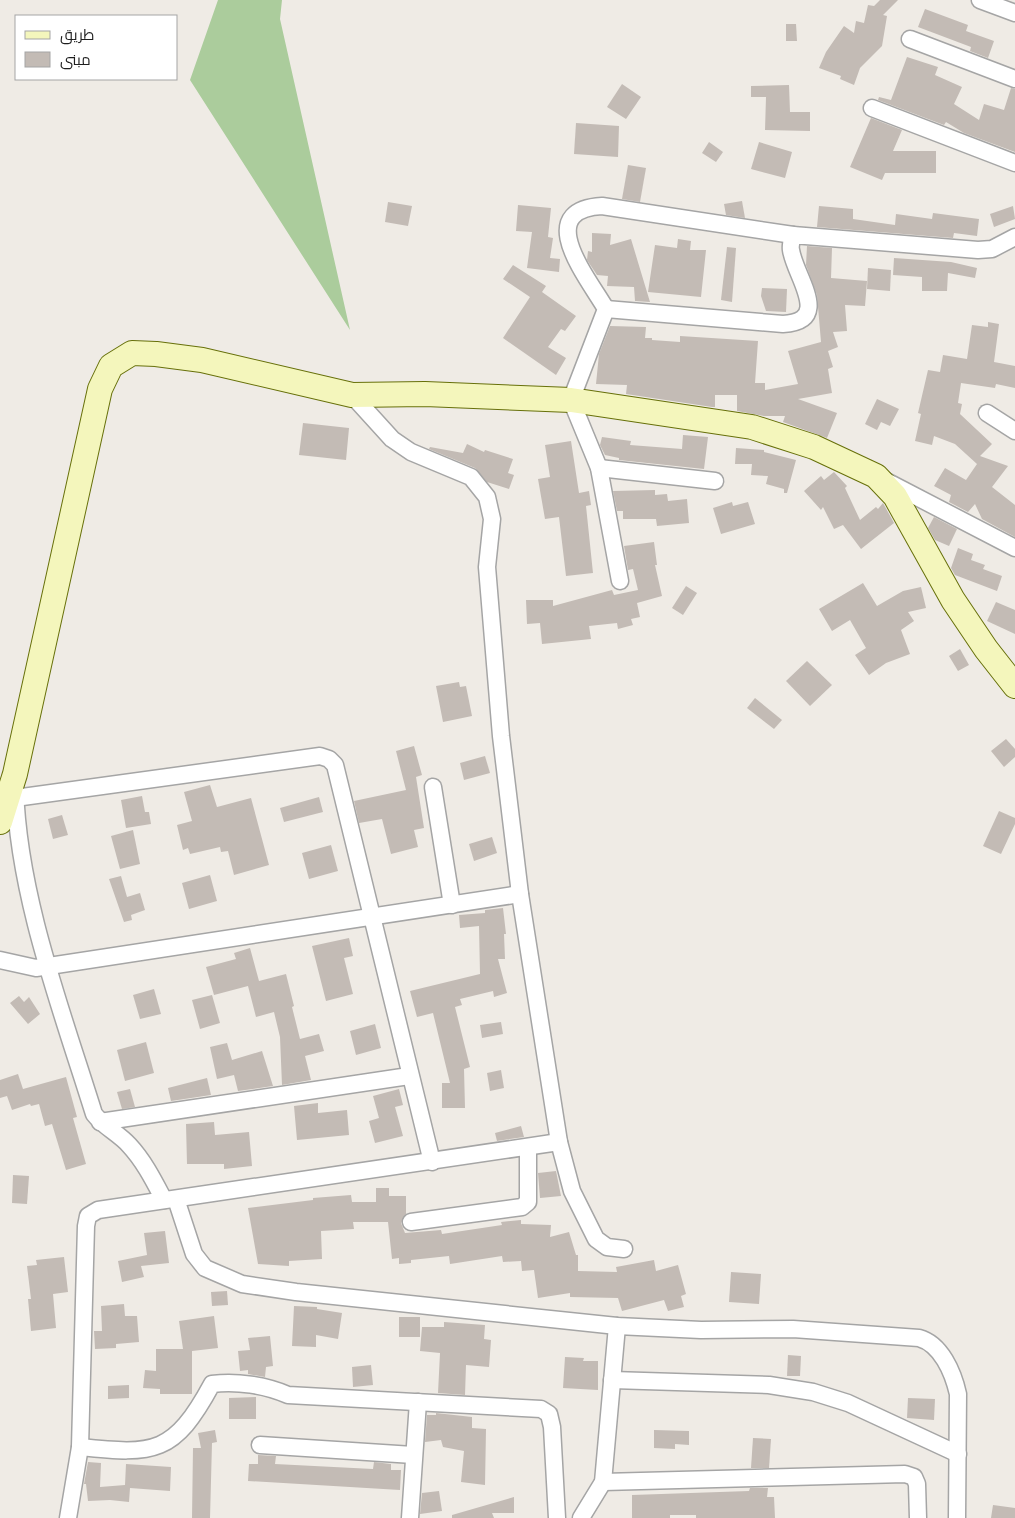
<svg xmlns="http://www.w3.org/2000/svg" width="1015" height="1518" font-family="Helvetica,Cairo,sans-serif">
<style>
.forest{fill:#abcc9c}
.building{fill:#c3bbb5}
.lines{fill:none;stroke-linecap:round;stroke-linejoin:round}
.street-casing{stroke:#a5a5a5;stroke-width:19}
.secondary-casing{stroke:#67700a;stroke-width:26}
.street{stroke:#fff;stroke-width:16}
.secondary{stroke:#f4f6bc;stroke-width:24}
</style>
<rect width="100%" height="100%" fill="#efebe5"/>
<path class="forest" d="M218,0H282L280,19L350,330L190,80Z"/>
<g class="building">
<path d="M880,0H898L883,15L887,16L882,46L860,68L854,85L840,79L841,76L819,68L826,52L844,26L854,33L856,21L864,23L868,5L874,6Z"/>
<path d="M925,9L968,25L966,31L994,41L988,58L970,51L971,47L918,27Z"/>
<path d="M786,24H796L797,41H786Z"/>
<path d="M907,57L938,67L935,75L962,87L954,104L979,120L984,104L1004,110L1011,88L1015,89V152L964,133L946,122L944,125L878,100L879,97L891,100Z"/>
<path d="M622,84L641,97L626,119L607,107Z"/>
<path d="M789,85L790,112H810V131L765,130L766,97H751V86Z"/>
<path d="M871,118L902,130L893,151H936V173H885L882,180L850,167Z"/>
<path d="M576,123L619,126L618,157L574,154Z"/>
<path d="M709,142L723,152L716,162L702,153Z"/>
<path d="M759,142L792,152L785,178L751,169Z"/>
<path d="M628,165L646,168L640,202L622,199Z"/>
<path d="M742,201L745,218L726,215L724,204Z"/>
<path d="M388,202L412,206L408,226L385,222Z"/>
<path d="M518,205L551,208L548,237L553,238L550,258L560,259L559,272L527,268L532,232L516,231Z"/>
<path d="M819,206L853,209V219L895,225L896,214L932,219L933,213L979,219L977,236L954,233L953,238L817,227Z"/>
<path d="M1013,206L1015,219L994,227L990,214Z"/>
<path d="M592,233L611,234L610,245L631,239L650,302L635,301L634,287L607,286L608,276L597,275L587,260L588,251L592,252Z"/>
<path d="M678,239L691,241L690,250H706L701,297L648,292L655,245L677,248Z"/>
<path d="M807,246L832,248L831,278L867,281L865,306L845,305L847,331L833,332L838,347L828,351L833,367L828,369L832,393L798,399L837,413L827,438L783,422L785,416H764L737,411V395H715V407H712L626,394L627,385L596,384L599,354L610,326L646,327L645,338H652V340L680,342V336L758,341L755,383H765V390L798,384L788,351L821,342L817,295L806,265Z"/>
<path d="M727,247L736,248L732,302L721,300Z"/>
<path d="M894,258L951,262L977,268L975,278L948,273L947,291H922V277L893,275Z"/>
<path d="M513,265L546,286L542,292L576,316L565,331L561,329L548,347L566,358L556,375L503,338L530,297L503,279Z"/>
<path d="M868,268L891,270L890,291L867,289Z"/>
<path d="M762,288L787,289L786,312L766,311L761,296Z"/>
<path d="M988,322L999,324L994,362L1015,366V388L996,384L995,388L961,383L958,403L962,404L960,414L992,444L980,456L1008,466L992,487L1015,505V537L982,519L975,504L968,512L949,502L951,495L934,486L945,468L966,480L977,464L955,444L934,436L932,445L915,441L921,414L918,413L928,370L940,372L943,355L967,359L972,325L988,327Z"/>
<path d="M877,399L899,409L890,426L881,422L877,430L865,424Z"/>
<path d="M303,423L349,428L346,460L299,455Z"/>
<path d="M683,435L708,437L704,469L619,460V458L605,455L600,445L602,437L631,441L630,445L682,449Z"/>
<path d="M571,441L579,493L589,491L591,505L586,506L593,573L566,576L559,517L545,519L538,479L550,477L545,445Z"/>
<path d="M467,444L484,452L485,450L513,459L508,473L514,475L509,489L487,482L475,468L429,449L430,447L463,453Z"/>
<path d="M736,448L764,450V452L796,460L787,493H784V489L766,484L768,476L751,475L752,464H735Z"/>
<path d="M834,472L847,486L845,488L860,520L876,507L878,509L883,503L894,523L861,549L843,525L834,529L823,507L821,510L804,491L821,476L824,480Z"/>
<path d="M655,490V495L667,494L668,501L687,499L689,523L657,526L656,519H623V511H617L613,491Z"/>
<path d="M732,502L733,506L748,502L755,524L721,534L713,508Z"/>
<path d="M934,517L957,529L949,546L935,540L928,528Z"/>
<path d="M654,542L657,565H655L662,596L637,603L640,617L631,619L633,625L618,629L617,623L589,626L591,639L542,644L540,623L527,624L526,600H553V606L612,590L614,595L638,590L633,569L628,570L624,546Z"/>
<path d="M958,548L973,554L971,560L985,565L983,569L1002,576L997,591L955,575L951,568Z"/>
<path d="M863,583L877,606L903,591L921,587L926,608L908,612L914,621L901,630L910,654L886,663L869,675L855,655L866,648L850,620L832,631L819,609Z"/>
<path d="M686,586L697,593L683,615L672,608Z"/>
<path d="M996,602L1015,610V634L987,621Z"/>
<path d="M960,649L969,665L958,671L949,656Z"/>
<path d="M807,661L832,685L810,706L786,681Z"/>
<path d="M459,682L460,687L466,686L472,716L443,722L436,686Z"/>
<path d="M755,698L782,720L774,729L747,708Z"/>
<path d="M1006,739L1015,749V757L1004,767L991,751Z"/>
<path d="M414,746L422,775L416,777L424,828L414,830L418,847L391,854L382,819L359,823L354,801L406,790L396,751Z"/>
<path d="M485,756L490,773L464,780L460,763Z"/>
<path d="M210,785L217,807L251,798L269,865L234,875L228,851L221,852L220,847L190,854L188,848L183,850L177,825L192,821L184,792Z"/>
<path d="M142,796L145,812H149L151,824L126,828L121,800Z"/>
<path d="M319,797L323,812L284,822L280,808Z"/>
<path d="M999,811L1015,818V824L1001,854L983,846Z"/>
<path d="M62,815L68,835L53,839L48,819Z"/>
<path d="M133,830L140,864L120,869L111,836Z"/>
<path d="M492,837L497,853L474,861L469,844Z"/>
<path d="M331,845L338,871L309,879L302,853Z"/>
<path d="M210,875L217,901L189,909L182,883Z"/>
<path d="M121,876L127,897L140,893L145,910L131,915L132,920L124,922L109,879Z"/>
<path d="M503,908L506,934H504L505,959H498L507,993L494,997L493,991L460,999L462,1005L455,1007L470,1067L464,1069L465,1108H442V1083H450L433,1013L417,1017L410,991L480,974L479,926L460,928L459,915L485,913V910Z"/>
<path d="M349,938L353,956L344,958L353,994L326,1001L312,946Z"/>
<path d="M250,948L259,981L286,974L294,1006L292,1007L300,1039L319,1034L324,1051L305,1056L311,1080L282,1085L280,1037L274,1012L256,1017L248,986L214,995L206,967L236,959L234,953Z"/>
<path d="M154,989L161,1014L140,1019L133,995Z"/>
<path d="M212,995L220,1023L200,1029L192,1000Z"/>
<path d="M19,996L24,1002L29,997L40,1014L28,1024L10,1003Z"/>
<path d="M501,1022L503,1034L482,1038L480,1025Z"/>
<path d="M375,1024L381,1048L356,1055L350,1031Z"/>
<path d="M146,1042L154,1073L125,1081L117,1050Z"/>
<path d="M227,1043L232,1060L262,1051L273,1086L238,1091L234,1075L217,1079L210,1047Z"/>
<path d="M501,1070L504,1088L490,1091L487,1073Z"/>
<path d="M18,1074L23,1089L66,1077L77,1117L73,1118L86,1164L66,1170L52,1124L45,1126L39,1104L31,1106L30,1104L12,1110L7,1096L0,1098V1080Z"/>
<path d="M207,1078L211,1095L171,1101L168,1088Z"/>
<path d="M130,1089L135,1107L122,1109L117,1092Z"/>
<path d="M399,1089L403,1105L395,1107L403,1136L375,1143L369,1121L379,1118L373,1096Z"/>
<path d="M318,1103V1113L347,1110L349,1135L297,1140L294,1106Z"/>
<path d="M214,1122L215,1135L249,1132L252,1166L224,1169V1164H187L186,1124Z"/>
<path d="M521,1126L524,1137L497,1141L495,1133Z"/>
<path d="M556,1171L561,1196L540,1198L538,1173Z"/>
<path d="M13,1175L29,1176L27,1204L12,1203Z"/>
<path d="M376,1188H389V1196H406V1214L401,1223L405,1233L441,1230L442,1234L502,1225L501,1222L521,1220V1224L551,1225L550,1237L569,1232L576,1255H578V1271L617,1272L616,1267L654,1260L656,1271L678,1265L686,1294L681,1296L684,1307L668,1311L664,1300L622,1311L618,1298L570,1297V1293L538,1298L534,1270L522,1271L521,1261L503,1262L502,1256L450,1264L449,1256L411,1260V1263L399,1264V1258L392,1259L388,1222H353L354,1229L321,1231L322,1259L289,1261V1266L258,1264L248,1208L313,1200V1198L351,1195L352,1202H376Z"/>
<path d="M165,1231L169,1263L141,1266L144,1277L122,1282L118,1261L147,1255L144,1233Z"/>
<path d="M64,1257L68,1292L53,1294L56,1328L31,1331L28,1299H31L27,1266L37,1265L36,1260Z"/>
<path d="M731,1272L761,1274L759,1304L729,1302Z"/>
<path d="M227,1291L228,1305L212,1306L211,1292Z"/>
<path d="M124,1304L125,1316H137L139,1342L116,1344V1348L95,1349L94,1331H102L101,1306Z"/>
<path d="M294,1306L317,1307V1309L342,1313L338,1339L316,1335V1347L292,1346Z"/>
<path d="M214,1316L218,1348L192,1351V1394H160V1389L143,1388L145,1370L156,1371V1349H183L179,1321Z"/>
<rect x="399" y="1317" width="21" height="20"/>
<path d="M444,1322L485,1325L484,1339L491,1340L489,1367L466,1365L465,1395L438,1393L440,1353L420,1351L422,1327H444Z"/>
<path d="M270,1336L273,1366L266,1367L265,1377L248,1374V1370L240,1371L238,1351L250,1350L248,1338Z"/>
<path d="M788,1355L801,1356L800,1376H787Z"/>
<path d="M565,1357L584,1358L583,1361H598V1390L563,1388Z"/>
<path d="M371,1365L373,1385L353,1387L352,1367Z"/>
<path d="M129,1385V1398L108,1399V1386Z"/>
<path d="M256,1397V1419H229V1398Z"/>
<path d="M908,1398L935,1399L934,1420L907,1418Z"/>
<path d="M436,1413L472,1417V1428L486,1429L485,1485L461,1482L464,1451L443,1447L441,1440L425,1442L427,1415H436Z"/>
<path d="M215,1430L217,1442L212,1443L210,1518H192L193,1448H201L198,1433Z"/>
<path d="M654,1430L689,1431V1445L675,1444V1449L654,1448Z"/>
<path d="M753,1438L771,1439L769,1468H751Z"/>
<path d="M258,1455L276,1456L275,1464L373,1469L374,1462L391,1464V1470H401L400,1490L248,1481L249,1464H258Z"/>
<path d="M88,1462L101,1463L100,1487L125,1485L126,1464L171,1467L170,1491L130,1488L129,1502L110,1500L88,1501L86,1484H84Z"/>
<path d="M750,1488H768L767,1497H774L775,1518H696V1515H670V1518H632V1495L749,1491Z"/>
<path d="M439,1491L442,1511L420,1514L422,1493Z"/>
<path d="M514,1497V1513H492L494,1518H452V1515Z"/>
<path d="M993,1505L1015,1508V1518H991Z"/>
</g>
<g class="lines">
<g class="street-casing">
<g id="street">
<path d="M980,0L1015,13"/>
<path d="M910,39L1015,79"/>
<path d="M872,108L1015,163"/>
<path d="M606,309L783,324C833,321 795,277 791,250C790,246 792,239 793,235L978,250L992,249L1015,237"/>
<path d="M352,395L392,439L411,452L471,477L487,497L492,519L487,567L501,736L520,894L559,1142L572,1191L596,1239L607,1247L624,1249"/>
<path d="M987,413L1015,431"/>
<path d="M599,468L715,481"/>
<path d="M886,481L1015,548"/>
<path d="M620,581L599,468L571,400L606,309C588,278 532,210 602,206L793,235"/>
<path d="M433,787L452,905"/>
<path d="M15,788C18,896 62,1011 94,1114C104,1127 118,1133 129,1145C144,1161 154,1181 164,1200"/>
<path d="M15,798L320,756L329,759L335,765L432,1162"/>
<path d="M0,960L36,968L520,894"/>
<path d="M100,1122L409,1076"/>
<path d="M176,1199L194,1254L205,1268L242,1284L296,1292L617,1326L701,1330L793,1329L919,1338C941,1344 953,1372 958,1394L957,1518"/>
<path d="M411,1222L522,1207L528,1202V1147"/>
<path d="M612,1380L769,1385L813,1392L848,1403L958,1454"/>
<path d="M260,1445L413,1455"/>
<path d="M80,1447C155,1455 174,1454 212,1384C237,1381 265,1385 288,1395L541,1409L549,1414L552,1427L557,1518"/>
<path d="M603,1482L905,1474L914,1477L917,1484L918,1518"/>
<path d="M68,1518L80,1447L86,1226L88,1216L98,1210L559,1142"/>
<path d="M410,1518L418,1402"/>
<path d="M581,1518L603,1482L617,1326"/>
</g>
</g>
<g class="secondary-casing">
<path id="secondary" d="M0,822L15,774L100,389L111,366L132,353L156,354L202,360L352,395L425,394L571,400L752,427L814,447L876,476L895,496L953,600L986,649L1015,686"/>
</g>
<use href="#street" class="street"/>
<use href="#secondary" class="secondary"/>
</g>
<rect x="15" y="15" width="162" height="65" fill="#ffffff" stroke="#a5a5a5"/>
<rect x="25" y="31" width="25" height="8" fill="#f4f6bc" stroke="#a5a5a5"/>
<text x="60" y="40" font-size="15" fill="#1e1e1e">طريق</text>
<rect x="25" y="52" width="25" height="15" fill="#c3bbb5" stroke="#a5a5a5"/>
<text x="60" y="65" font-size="15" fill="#1e1e1e">مبنى</text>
</svg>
